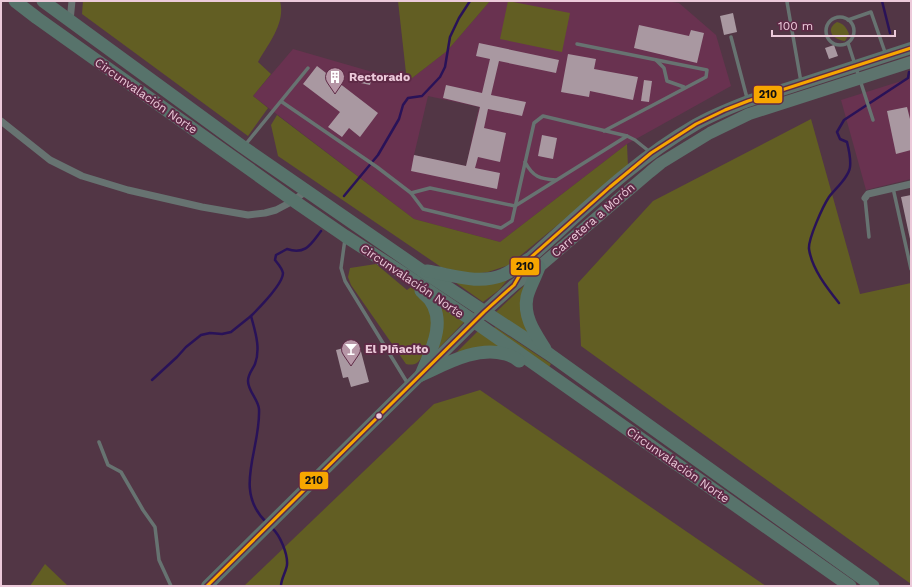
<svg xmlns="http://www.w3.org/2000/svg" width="912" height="587" font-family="'Work Sans',sans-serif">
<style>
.built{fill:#693250;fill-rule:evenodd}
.green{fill:#625e23}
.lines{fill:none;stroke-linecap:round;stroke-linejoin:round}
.stream{stroke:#291258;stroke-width:2.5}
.building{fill:#a998a1}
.lane{stroke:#677371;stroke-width:3.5}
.street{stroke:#677371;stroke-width:7}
.primary{stroke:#5d736d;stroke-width:12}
.highway{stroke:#57736b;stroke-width:13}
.bus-1-casing{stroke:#5e2a46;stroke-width:6}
.bus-1{stroke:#f7a600;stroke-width:3}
.bus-dot{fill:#eccada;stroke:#5e2a46;stroke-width:1.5}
.labels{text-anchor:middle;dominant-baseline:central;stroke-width:4;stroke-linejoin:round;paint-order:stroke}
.poi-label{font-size:12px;font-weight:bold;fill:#eccada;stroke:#5e2a46;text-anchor:start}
.street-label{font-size:12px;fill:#eccada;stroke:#5e2a46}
.line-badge{stroke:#5e2a46;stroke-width:1.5}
.pale-badge-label{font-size:11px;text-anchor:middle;font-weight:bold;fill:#111}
</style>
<rect width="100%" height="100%" fill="#523645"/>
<g class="built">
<path d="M490,1H665L679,3L716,35L731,86L627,144L500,242L414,219L253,96L293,49L407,82L447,51ZM428,96L479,107L466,166L414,155Z"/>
<path d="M911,78V179L866,190L841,100Z"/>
</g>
<g class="green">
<path d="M83,1H280C286,23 268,44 258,62L271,74L253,96L268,108L248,136L82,14Z"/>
<path d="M398,1H490L447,51L407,82Z"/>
<path d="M508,1L570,13L562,52L500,39Z"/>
<path d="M837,22C844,24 846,27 849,34L845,41C834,40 824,30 837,22Z"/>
<path d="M277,115L414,219L500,242L627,144L628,167L509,265L488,272L469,275L441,267L278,156L271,125Z"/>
<path d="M811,119L860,294L911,283V584L581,346L578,283L653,201Z"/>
<path d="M376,264L407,290L411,287C421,295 435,314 434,327C434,335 424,356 418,362C415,365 410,365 406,364L351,285L348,277L350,268Z"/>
<path d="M509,278L499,290L483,302L452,280Z"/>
<path d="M529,281L531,337L496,312Z"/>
<path d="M437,300L465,321L436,351Z"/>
<path d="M495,327L551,364L549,367L492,330Z"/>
<path d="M480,329L514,353L454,355Z"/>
<path d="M480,390L766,586H244L434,404Z"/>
<path d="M45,564L68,586H30Z"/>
</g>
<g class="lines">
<g class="stream">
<path d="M882,1L890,33"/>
<path d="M344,196L378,155L399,119L403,105L408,98L422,96L440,77L445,67L450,37L459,18L470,1"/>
<path d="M839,303C827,288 812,269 809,249C808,239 823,206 829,197C835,189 849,177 850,167C851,159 849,150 847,142L840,139L837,132L844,120L908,78L909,72"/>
<path d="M152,380L177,357L186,347L201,335L210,333L222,334L231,332L251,316"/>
<path d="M267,523C232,490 261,450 259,409C258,399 248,391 248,381C248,374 253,369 255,364C261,348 255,331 251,316C259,308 283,284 283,273C282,268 278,264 275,260L276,255L287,249C306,255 311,244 321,231"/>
<path d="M272,528C280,535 288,554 287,565C286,572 281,579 281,586"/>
</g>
</g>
<g class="building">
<path d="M733,13L737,32L724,35L720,16Z"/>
<path d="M639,25L689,36L691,30L704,33L697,63L634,48Z"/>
<path d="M479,43L559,60L556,73L499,61L491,95L526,102L522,116L488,109L484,128L506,133L500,162L478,157L475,168L500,173L497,189L411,171L414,155L466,166L480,107L443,98L446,85L482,93L490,59L476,56Z"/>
<path d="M834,45L838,56L829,59L825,48Z"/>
<path d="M568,54L596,59L594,69L638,77L633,100L590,91L589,97L561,92Z"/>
<path d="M317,66L378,113L360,137L349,128L342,137L328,127L340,112L303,84Z"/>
<path d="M358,73L372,77L370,85L356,82Z"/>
<path d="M644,80L652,81L649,102L641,101Z"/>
<path d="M907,107L911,123V150L896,154L887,111Z"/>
<path d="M542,135L557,138L553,159L538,156Z"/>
<path d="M911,195V239H910L901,197Z"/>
<path d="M359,344L369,382L351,387L348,377L343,378L336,350Z"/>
</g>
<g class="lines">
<g class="lane">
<path d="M788,1L787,2L801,82"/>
<circle cx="840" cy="31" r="14"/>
<path d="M848,20L871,12L886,55"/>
<path d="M731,37L747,98"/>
<path d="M848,43L873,120"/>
<path d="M577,44L707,70L706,77L604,131"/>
<path d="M656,60L664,68L667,81L684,87"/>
<path d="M282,102L377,167L411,193L423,209L501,228L512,221L534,123L543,116L627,136L635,140L650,152"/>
<path d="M245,145L308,68"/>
<path d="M525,162C533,177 540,179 556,180"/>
<path d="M893,188L911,269"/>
<path d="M411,193L430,188L515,206L627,136"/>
<path d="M865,198L869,237"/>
<path d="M345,239L341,268L345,281L408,384"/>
<path d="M99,442L108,465L121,472L143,510L155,527L159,560L171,586"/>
</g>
<g class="street">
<path d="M70,21L72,1"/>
<path d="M1,121L50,160L82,176L128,190L202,207L248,215L265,213L276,210L293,201L306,191"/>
<path d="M865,198L868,194L911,184"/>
</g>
<g class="primary">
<path d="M525,267L529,259C582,212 634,160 695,125C712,115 730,108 748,101L911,48"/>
<path d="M207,586L484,312L514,285L539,267L650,172L661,163L710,133L749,114L911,62"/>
</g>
<g class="highway">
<path d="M15,1L37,18L297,203L345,236L404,274L475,322L850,586"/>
<path d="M43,1L243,147L421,270L549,354L873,586"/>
<path d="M539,267C536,276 529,288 527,297C523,317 535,333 545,349"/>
<path d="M427,271C453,275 478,285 503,275C512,271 521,264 529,259"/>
<path d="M421,375C446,364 476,346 505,354C510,355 515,358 519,361"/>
<path d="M421,375C430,352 447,323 430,300C427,296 424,294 421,291"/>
</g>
<g class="bus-1-casing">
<path id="bus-1" d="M207,586L484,312L514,285L529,259L610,187L651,153L696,124L725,110L748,101L911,48"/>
</g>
<use href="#bus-1" class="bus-1"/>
</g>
<defs>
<g id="building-pin" transform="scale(1)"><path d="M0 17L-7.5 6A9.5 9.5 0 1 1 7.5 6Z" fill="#b696a6" stroke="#5e2a46"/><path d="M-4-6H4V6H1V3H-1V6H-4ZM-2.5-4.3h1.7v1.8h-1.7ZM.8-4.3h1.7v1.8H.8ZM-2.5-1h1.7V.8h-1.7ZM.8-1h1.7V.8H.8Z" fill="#fff"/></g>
<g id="bar-pin" transform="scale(1)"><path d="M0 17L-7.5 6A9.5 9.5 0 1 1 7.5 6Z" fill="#b696a6" stroke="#5e2a46"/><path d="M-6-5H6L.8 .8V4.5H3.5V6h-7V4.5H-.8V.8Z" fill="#fff"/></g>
</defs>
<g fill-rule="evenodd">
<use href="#building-pin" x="335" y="77"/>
<use href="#bar-pin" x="351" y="349"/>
</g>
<circle class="bus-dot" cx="379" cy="416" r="3.5"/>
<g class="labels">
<g class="poi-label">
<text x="349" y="77">Rectorado</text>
<text x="365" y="349">El Piñacito</text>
</g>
<g class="street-label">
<text transform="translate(146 96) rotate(35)">Circunvalación Norte</text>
<text transform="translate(593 220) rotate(-41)">Carretera a Morón</text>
<text transform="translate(412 281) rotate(34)">Circunvalación Norte</text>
<text transform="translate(678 465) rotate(35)">Circunvalación Norte</text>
</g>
</g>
<g class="line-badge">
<rect x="753" y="85" width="30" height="19" rx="4" fill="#f7a600"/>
<rect x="510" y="257" width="30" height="19" rx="4" fill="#f7a600"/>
<rect x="299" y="471" width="30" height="19" rx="4" fill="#f7a600"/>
</g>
<g class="pale-badge-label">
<text x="768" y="98">210</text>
<text x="525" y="270">210</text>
<text x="314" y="484">210</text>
</g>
<rect width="912" height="587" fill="none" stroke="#eccada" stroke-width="4"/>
<path d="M772 30v6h123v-6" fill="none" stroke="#eccada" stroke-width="2"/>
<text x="778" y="30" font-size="12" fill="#eccada" stroke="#5e2a46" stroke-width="3" paint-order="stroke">100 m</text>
</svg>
